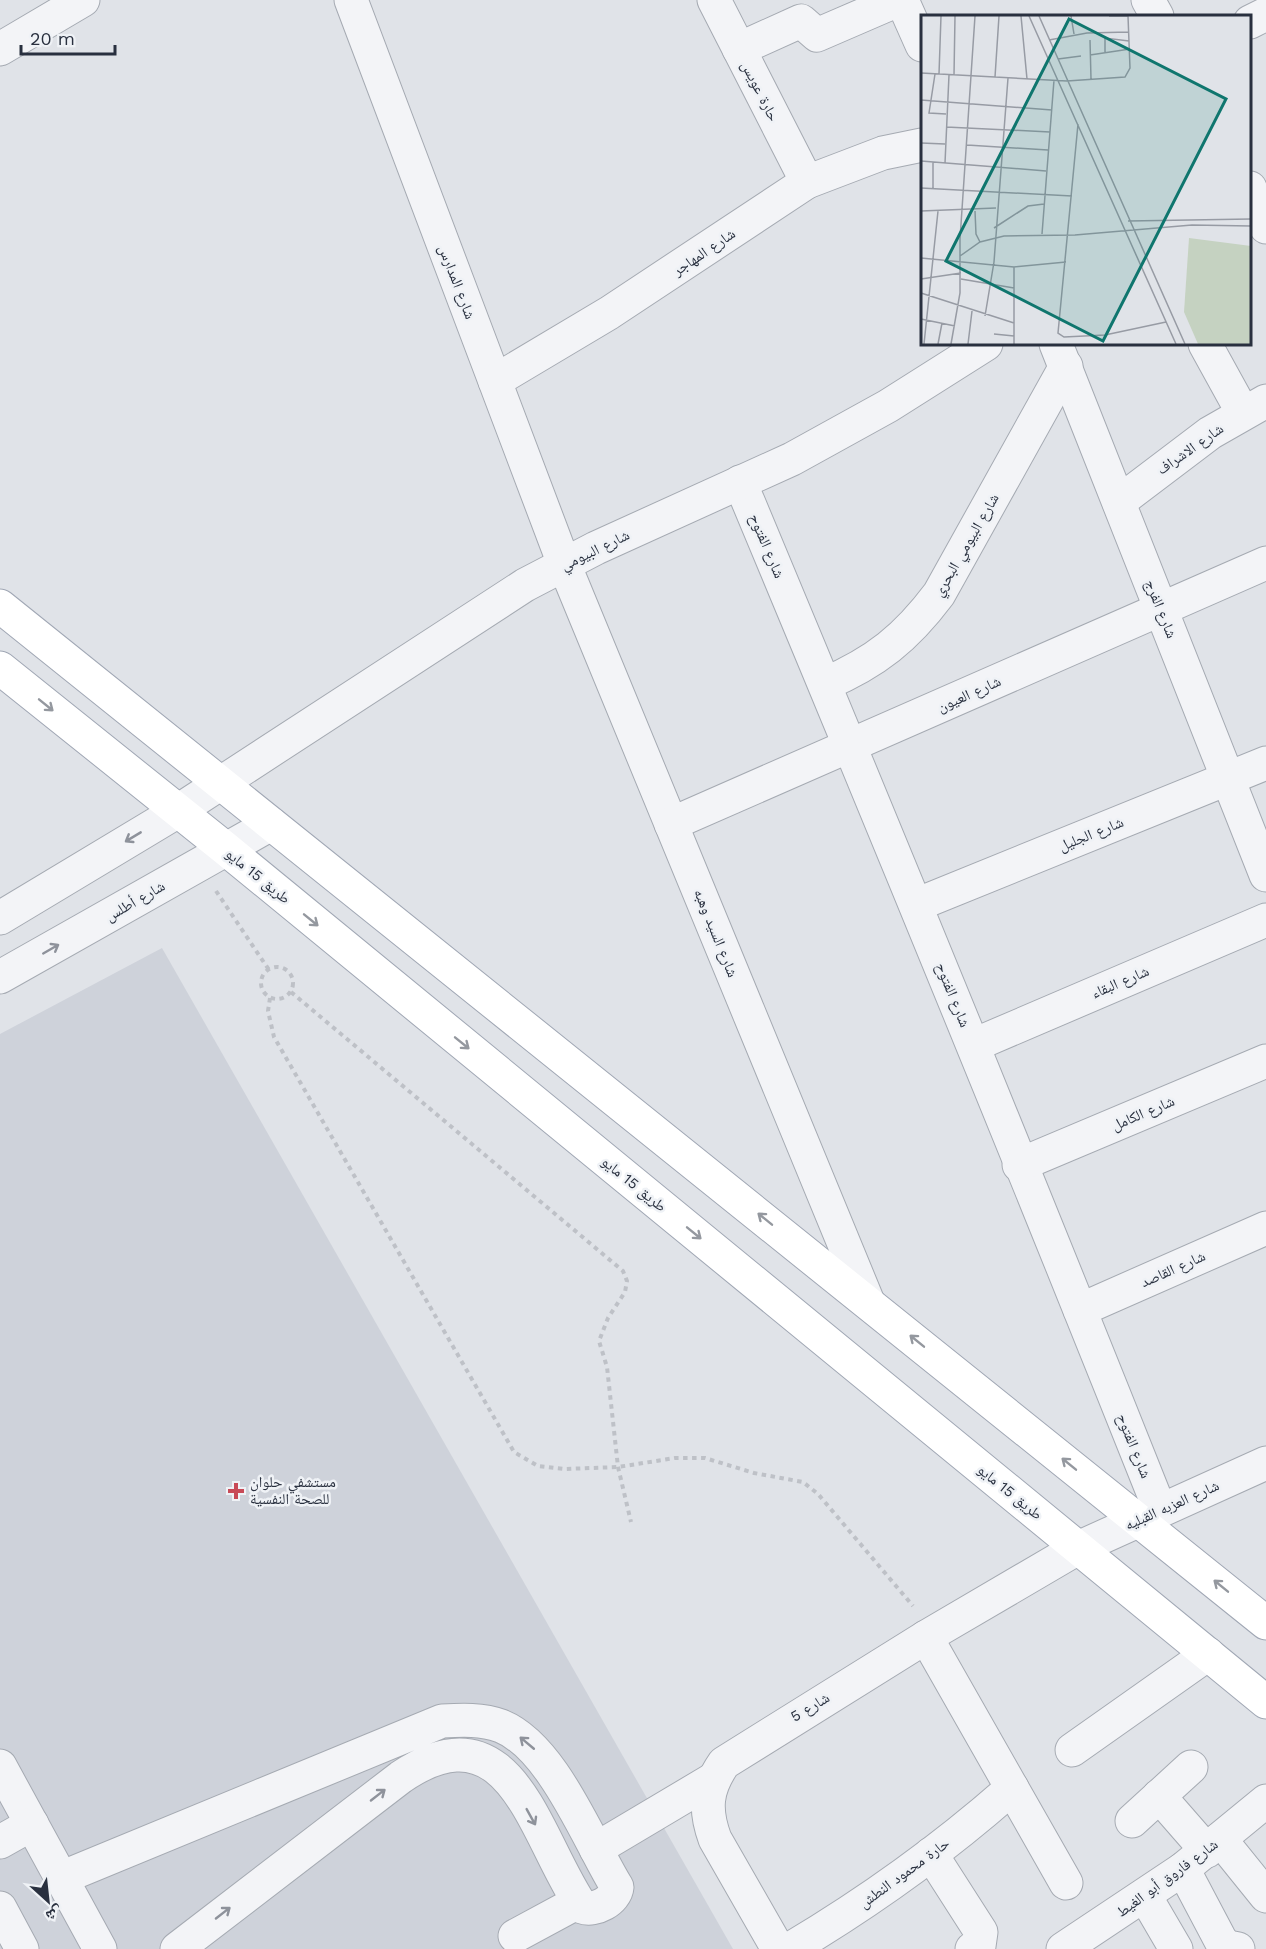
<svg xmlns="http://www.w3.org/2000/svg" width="1266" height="1949" font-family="'Work Sans','Noto Naskh Arabic',sans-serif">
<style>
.built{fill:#ced2da}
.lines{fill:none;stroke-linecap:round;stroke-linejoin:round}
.minor-casing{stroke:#a5aab2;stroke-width:35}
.major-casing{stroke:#a0a7b4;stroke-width:35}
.path{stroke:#bec1c7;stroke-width:4;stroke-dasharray:4.5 4.5;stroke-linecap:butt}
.minor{stroke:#f3f4f7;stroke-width:33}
.major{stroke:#fff;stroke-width:33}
.oneway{stroke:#94989f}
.oneway2{stroke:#8e929b}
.poi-dot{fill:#c84a57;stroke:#eff2f6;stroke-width:2}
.labels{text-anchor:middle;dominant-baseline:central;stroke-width:5;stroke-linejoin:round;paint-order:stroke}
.street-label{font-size:15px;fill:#29303f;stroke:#eff2f6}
.poi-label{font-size:15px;fill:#29303f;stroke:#eff2f6;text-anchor:start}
.inset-road{fill:none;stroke:#979ba4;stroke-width:1.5}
.view{fill:#0f766e;fill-opacity:0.15;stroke:#0f766e;stroke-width:3}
.inset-edge{fill:none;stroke:#29303f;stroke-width:3}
</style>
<rect width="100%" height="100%" fill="#e0e3e8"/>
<path class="built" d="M162,948L733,1949H0V1034Z"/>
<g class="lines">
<g class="minor-casing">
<g id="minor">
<path d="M351,0L564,564L868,1302"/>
<path d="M714,0L807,182"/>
<path d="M902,0L922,45"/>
<path d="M1148,0L1157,16"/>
<path d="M1250,22L1266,14"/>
<path d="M0,49L83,0"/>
<path d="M739,49L801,21L817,35L898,0"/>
<path d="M1250,188L1266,227"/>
<path d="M1056,344L1266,875"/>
<path d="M1205,344L1243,413"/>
<path d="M495,381L609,313L807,182L883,153L922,145"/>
<path d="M740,482C883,824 1023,1166 1160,1510"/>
<path d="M1119,502L1210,433L1266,401"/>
<path d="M825,684C876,662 906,638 939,594L1066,366"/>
<path d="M671,824L1266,563"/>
<path d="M916,905L1266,763"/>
<path d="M0,918L178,811L525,585L596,548L792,459L888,406L986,344"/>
<path d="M0,977L271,824"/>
<path d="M974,1045L1266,920"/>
<path d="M1019,1165L1266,1061"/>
<path d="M1080,1310L1266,1228"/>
<path d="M926,1637L1066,1883"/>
<path d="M1072,1750L1208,1654"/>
<path d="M0,1766L100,1949"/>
<path d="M1159,1796L1207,1851"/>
<path d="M1132,1821L1191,1767"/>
<path d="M1220,1839L1266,1896"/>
<path d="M0,1842L32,1824"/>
<path d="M596,1849L712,1780"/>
<path d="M931,1854L981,1932L979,1946L972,1949"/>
<path d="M1183,1869L1221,1941L1228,1947L1238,1949"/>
<path d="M61,1878L442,1721C462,1720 482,1719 501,1726C553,1747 588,1840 617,1887C616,1900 595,1912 582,1907C534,1837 512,1702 401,1777L177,1949"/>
<path d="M1145,1896L1176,1949"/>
<path d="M0,1908L22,1949"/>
<path d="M515,1936L578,1902"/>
<path d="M778,1949L715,1839C704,1809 706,1789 724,1763L926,1637L1078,1548L1266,1463"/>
<path d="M790,1949C869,1902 943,1849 1012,1788"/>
<path d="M1063,1949L1183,1869L1266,1801"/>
</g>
</g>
<g class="major-casing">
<g id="major">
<path d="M0,606L1266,1623"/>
<path d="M0,668L226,849L1266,1702"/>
</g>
</g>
<g class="path">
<path d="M216,891L269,970"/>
<circle cx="277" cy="983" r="16"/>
<path d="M291,992L623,1271L627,1281L625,1292L608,1318L599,1341L607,1367L618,1467L631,1522"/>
<path d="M270,998L268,1011L274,1037L514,1452L538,1466L565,1469L618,1467L675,1458H705L754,1473L803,1482L818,1494L913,1606"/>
</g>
<use href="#minor" class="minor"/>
<use href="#major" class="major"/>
</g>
<defs><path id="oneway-shaft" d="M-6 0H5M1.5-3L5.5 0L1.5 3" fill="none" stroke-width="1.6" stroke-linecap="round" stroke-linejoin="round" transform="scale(1.5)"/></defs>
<g class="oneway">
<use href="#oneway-shaft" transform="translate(46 705) rotate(39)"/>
<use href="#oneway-shaft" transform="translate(311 920) rotate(39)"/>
<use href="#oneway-shaft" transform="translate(462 1043) rotate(39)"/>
<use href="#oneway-shaft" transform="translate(765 1219) rotate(-141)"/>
<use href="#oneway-shaft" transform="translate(694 1233) rotate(39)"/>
<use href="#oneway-shaft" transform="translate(917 1341) rotate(-141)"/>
<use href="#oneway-shaft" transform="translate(1069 1464) rotate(-141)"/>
<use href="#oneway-shaft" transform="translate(1221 1586) rotate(-141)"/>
</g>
<g class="oneway2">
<use href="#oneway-shaft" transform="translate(133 837) rotate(149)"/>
<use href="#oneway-shaft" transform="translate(51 949) rotate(-30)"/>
<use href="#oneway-shaft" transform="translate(527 1743) rotate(-140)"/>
<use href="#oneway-shaft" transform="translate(378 1795) rotate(-38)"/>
<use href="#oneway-shaft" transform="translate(531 1817) rotate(61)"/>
<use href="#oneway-shaft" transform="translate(223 1913) rotate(-38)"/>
</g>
<path class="poi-dot" d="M233 1482h6v6h6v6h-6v6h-6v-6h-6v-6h6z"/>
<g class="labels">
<g class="street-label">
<text transform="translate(760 91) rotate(63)">حارة عويس</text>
<text transform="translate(704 252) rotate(-34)">شارع المهاجر</text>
<text transform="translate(457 282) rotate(69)">شارع المدارس</text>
<text transform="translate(1190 449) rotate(-35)">شارع الاشراف</text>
<text transform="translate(966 545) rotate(-60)">شارع البيومي البحري</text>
<text transform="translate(767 546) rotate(67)">شارع الفتوح</text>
<text transform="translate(595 550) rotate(-26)">شارع البيومي</text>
<text transform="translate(1161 609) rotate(68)">شارع الفرج</text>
<text transform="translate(969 694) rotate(-24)">شارع العيون</text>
<text transform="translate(1091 834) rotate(-22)">شارع الجليل</text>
<text transform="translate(258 876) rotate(39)">طريق 15 مايو</text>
<text transform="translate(135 901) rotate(-30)">شارع أطلس</text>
<text transform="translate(716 933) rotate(68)">شارع السيد وهبه</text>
<text transform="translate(1120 982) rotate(-23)">شارع البقاء</text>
<text transform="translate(953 995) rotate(68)">شارع الفتوح</text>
<text transform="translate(1143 1113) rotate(-23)">شارع الكامل</text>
<text transform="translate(634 1184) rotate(39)">طريق 15 مايو</text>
<text transform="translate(1173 1269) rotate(-24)">شارع القاصد</text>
<text transform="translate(1134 1446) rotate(68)">شارع الفتوح</text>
<text transform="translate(1010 1492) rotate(39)">طريق 15 مايو</text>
<text transform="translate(1172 1505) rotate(-24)">شارع العزبه القبليه</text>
<text transform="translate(810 1707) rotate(-31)">شارع 5</text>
<text transform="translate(904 1873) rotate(-36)">حارة محمود النطش</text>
<text transform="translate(1167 1878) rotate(-36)">شارع فاروق أبو الغيط</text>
</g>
<g class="poi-label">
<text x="250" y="1482">مستشفي حلوان<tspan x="250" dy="17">للصحة النفسية</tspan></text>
</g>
</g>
<g transform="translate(921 15)">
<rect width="330" height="330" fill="#e0e3e8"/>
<path d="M268,223L330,231V329H277L263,297Z" fill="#c5d2c1"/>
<path class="inset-road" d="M100,1L106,64M108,1L255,329M118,1L264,329M150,1L153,19M188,1H207M128,25L166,18L208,17M169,25L170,64M184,37V23L208,26M169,40L209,34M137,44L160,41M0,58L146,66L204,62L209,53L207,1M14,59L8,98L25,99M18,59L20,1M33,60L34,1M74,62L78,1M0,85L131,95M157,109L137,318L143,322L184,320L245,307M25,112L129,117M0,128L24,129M46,130L127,135M0,146L125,156M24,148L28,60M0,173L151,181M12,173V147M0,196L75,193M54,196L55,219L59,227M207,206L330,204M73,213L107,191L123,189M121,219L133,65M39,241L59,227L83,221L154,220L271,210L330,211M0,243L93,252L145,247M0,264L40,258M40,264L93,273M0,278L93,308M64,301L73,247L87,63M0,304L34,311M73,319L93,321M3,329L17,196M17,329L21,308M30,329L39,278V224L54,1M47,329L51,296M93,329V252"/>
<path class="view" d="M148,4L305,84L182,326L25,246Z"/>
<rect width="330" height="330" class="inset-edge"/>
</g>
<g transform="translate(48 1901) rotate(153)" stroke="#eff2f6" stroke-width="4.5" paint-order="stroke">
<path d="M0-4.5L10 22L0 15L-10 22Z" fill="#29303f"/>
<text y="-9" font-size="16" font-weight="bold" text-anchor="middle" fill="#29303f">ش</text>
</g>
<path d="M21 45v9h94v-9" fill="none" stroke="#29303f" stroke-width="3"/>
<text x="30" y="45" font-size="18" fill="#29303f" stroke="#eff2f6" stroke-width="4.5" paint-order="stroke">20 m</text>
</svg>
